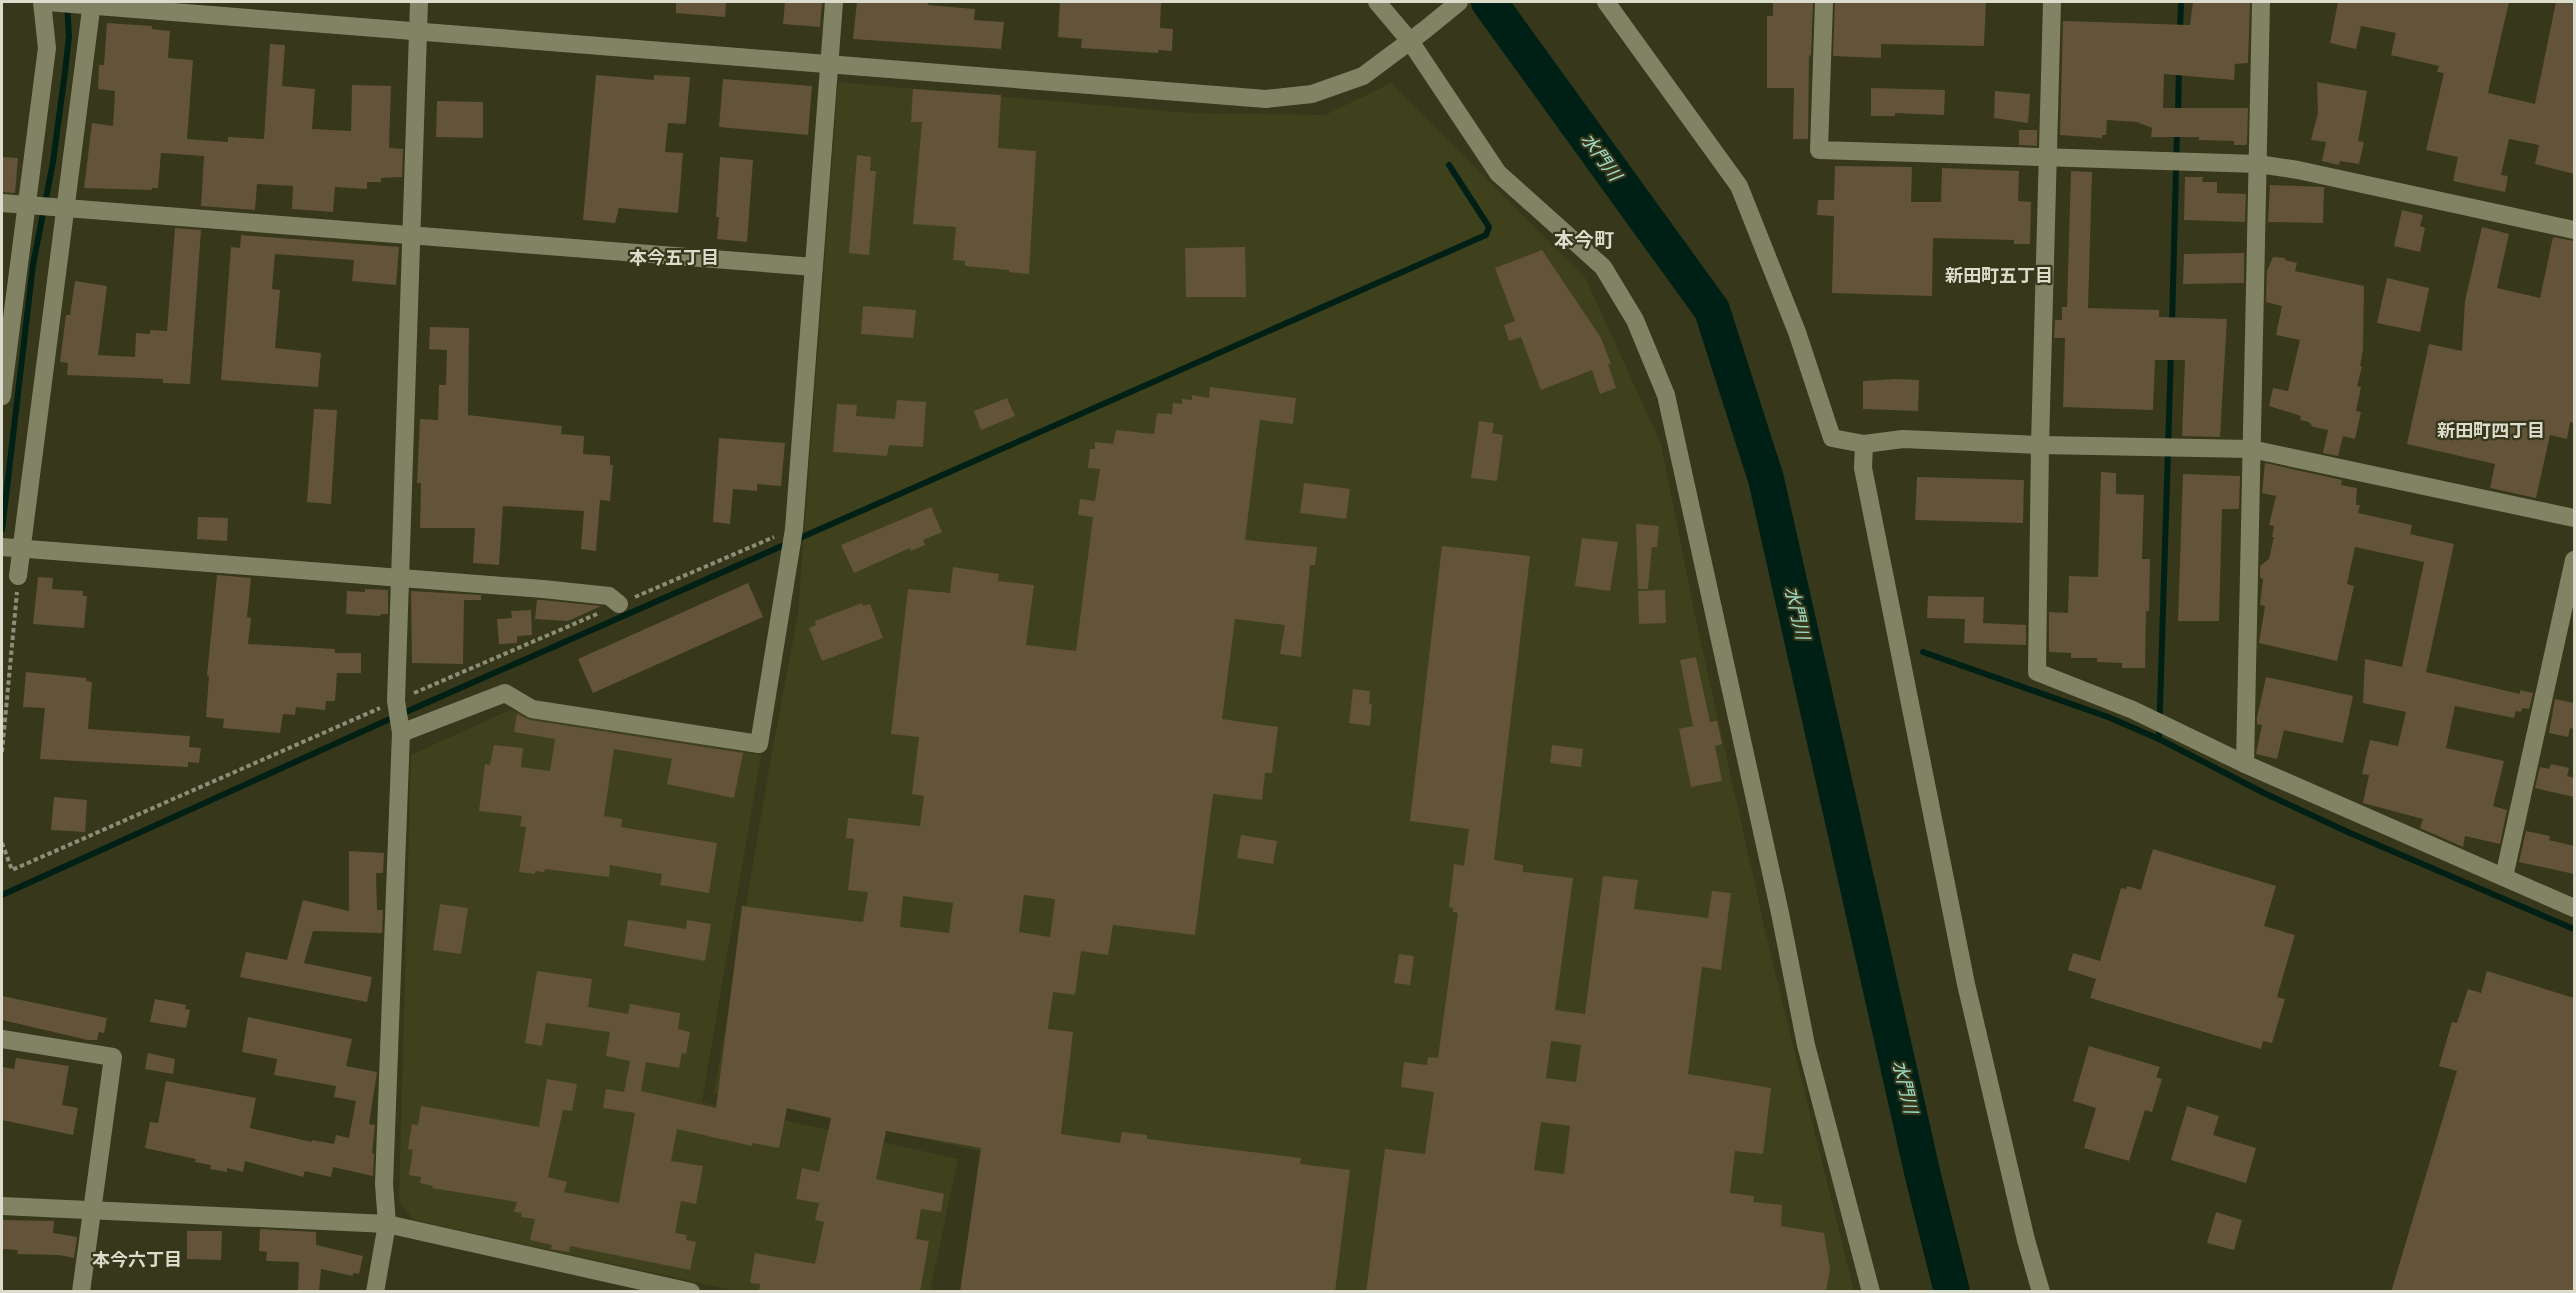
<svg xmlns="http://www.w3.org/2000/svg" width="2576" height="1293" font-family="'Nunito Sans','Noto Sans JP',sans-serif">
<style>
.built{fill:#3f401c}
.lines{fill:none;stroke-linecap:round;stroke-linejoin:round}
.stream{stroke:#002016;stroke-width:6}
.river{stroke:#002016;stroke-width:36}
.building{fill:#635339;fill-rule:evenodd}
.path{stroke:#8d8e78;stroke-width:4;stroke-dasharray:4.5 3;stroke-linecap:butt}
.minor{stroke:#828365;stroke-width:18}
.labels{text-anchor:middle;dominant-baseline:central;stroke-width:4.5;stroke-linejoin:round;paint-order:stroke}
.water-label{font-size:18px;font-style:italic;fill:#9ee0c8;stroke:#36371b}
.neighbourhood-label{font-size:18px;font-weight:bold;fill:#dbdccc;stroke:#36371b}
.quarter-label{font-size:20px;font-weight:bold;fill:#dbdccc;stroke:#36371b}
</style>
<rect width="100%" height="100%" fill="#36371b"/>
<g class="built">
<path d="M838,82L1189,113L1325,115L1391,83L1586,279L1661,444L1694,611L1770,952L1854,1291H961L980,1151L714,1093L771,758L798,613Z"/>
<path d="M510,710L761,755L702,1102L958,1159L930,1291H736L414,1220L399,1202L411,755Z"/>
</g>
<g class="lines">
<g class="stream">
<path d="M2180,31L2181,2"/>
<path d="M2178,115L2179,68"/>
<path d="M2172,325L2177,131"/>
<path d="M2,530L33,265L53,162L65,72L69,36L67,5"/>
<path d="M1923,652L2108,717L2159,739L2264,793L2350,833L2574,929"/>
<path d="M2159,739L2171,353"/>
<path d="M2,895L381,723L1486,235L1489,227L1449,165"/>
</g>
<path class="river" d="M1489,2L1712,310L1766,479L1923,1176L1952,1292"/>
</g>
<g class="building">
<path d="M676,2H726L725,17L676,13Z"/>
<path d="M785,2H822L820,27L783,24Z"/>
<path d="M857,2H915L928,3V5L975,9L974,20L1004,22L1001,49L853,39Z"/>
<path d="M1060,2H1161L1160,28L1173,29L1172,51L1158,50V53L1081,48L1082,39L1058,37Z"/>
<path d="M1773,2H1813L1811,56L1809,55L1808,139H1793L1794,88H1767V16H1773Z"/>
<path d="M1835,2H1986L1984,46L1881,44V58L1833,56Z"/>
<path d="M2193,2H2250L2248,63L2235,64L2234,80L2164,74L2163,108H2248L2247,145H2234V141L2199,140V137H2151L2152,128L2137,122L2107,120L2106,135H2102V138L2060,135L2063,21L2190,25Z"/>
<path d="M2338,2H2509L2488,93L2535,104L2556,2H2574V174L2535,164L2539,145L2509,139L2501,175L2508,176L2505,192L2453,181L2458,157L2426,150L2444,73L2437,72L2439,66L2391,55L2396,33L2361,26L2356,49L2330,43Z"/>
<path d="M107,23L152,26V29L170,31L168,58L193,60L187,139L228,142V137L264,139L270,44L285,45L282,86L315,89L312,129L351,131L352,85L391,86L389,148L403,149L402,177L381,178V182H367V189L335,187L333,212L292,209L293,186L257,184L255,210L201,206L204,156L161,153L158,188H152V190L84,188L92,123L113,126L115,91L98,89L99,65H104Z"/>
<path d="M596,75L654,80V75L690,77L686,122L685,124L668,123L665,152L683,153L678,213L619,208L615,223L583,220Z"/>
<path d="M723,79L812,86L808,135L719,127Z"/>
<path d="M2317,82L2367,91L2358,141L2364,142L2359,164L2340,161L2339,165L2322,161L2326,142L2311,140L2318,113Z"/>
<path d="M1871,88L1945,90L1944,115L1895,113V116H1871Z"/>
<path d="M913,89L1001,95L998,148L1036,151L1029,274L1009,272V270L965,266V261L953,260L956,227L913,224L922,122H911Z"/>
<path d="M1995,91L2030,94L2028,123L1994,118Z"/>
<path d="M437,101L483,102V138L436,137Z"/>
<path d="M2019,130H2037V146L2019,145Z"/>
<path d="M857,155L871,157L870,171H876L869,255L849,253Z"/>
<path d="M3,157L18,158L15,193L2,192Z"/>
<path d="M720,157L753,160L747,242L717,239L719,217H716Z"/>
<path d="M1835,166L1912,167L1911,202H1941L1942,168L2019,171L2018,201L2031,202L2030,244H2014V240L1933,238L1932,296L1832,293L1834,216L1817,215L1818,200H1834Z"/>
<path d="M2071,171L2092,172L2088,308L2159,310V317L2227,319L2220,437L2182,436L2185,360H2155L2153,410L2063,407L2065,338H2054L2055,320H2062V307H2067Z"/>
<path d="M2185,177H2203L2202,182H2217V193L2246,194L2245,222L2184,220Z"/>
<path d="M2270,185L2324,187L2323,223L2268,222Z"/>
<path d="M2402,210L2423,215L2420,226L2425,228L2420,252L2394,246Z"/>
<path d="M2482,227L2509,234L2497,288L2540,298L2553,237L2574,241V423L2570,422L2567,439L2550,435L2536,498L2490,488L2495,464L2407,444L2429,344L2462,351L2465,301Z"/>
<path d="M175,228L201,230L190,384L163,383V379L67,375L68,363L60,362L66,315H70L75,281L107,286L98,355L135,357L136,333L150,334V330L167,331Z"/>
<path d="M241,235L399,247L396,285L352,281L354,260L275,254L272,289L280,290L275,348L321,353L318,387L221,380L231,247L240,248Z"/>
<path d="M1245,247L1246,297H1186L1185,248Z"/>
<path d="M1542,250L1601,338L1611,364H1608L1616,388L1600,394L1592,370L1541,390L1521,337L1509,341L1504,325L1515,321L1495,268Z"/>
<path d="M2244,253V283L2183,284L2184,254Z"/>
<path d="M2273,257L2285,258V260L2297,263L2295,271L2364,286L2363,349L2360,366H2362L2357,386L2361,387L2356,411L2361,412L2355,439L2343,436L2338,456L2323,453L2328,430L2313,427L2309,422L2300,420L2301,416L2269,406L2273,388L2288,391L2300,340L2276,335L2282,306L2266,302L2267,271Z"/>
<path d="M2387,278L2429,288L2420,332L2377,323Z"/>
<path d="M863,306L916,310L913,338L861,334Z"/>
<path d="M430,327L469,328L468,415L562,426L561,434L584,436L583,454L610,456V465H613L610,501L600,500L596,551L581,549L584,511L503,506L499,565L473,563L475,528H420L421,483H417L420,419L438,420L439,385H446L447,350L429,349Z"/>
<path d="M1896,379L1919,380L1918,411L1863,409V381Z"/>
<path d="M1210,387L1296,398L1293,424L1260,420L1245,540L1317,547L1315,565H1310L1301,657L1280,654L1285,625L1235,619L1222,719L1278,727L1272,773H1265L1262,800L1213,794L1195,935L1113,925L1108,955L1081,951L1075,995L1053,992L1048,1029L1073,1032L1061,1134L1120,1143L1122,1132L1147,1135V1139L1301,1158L1300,1164L1350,1170L1335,1292H960L981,1148L886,1131L876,1179L944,1194L941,1212L921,1209L916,1239L929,1241L920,1292H759L760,1284L750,1283L755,1253L815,1264L824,1222L815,1220L819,1203L796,1199L802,1168L819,1172L831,1118L787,1108L779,1148L752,1143V1146L677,1129L671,1161L703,1166L696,1204L681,1201L675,1233L687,1235L686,1240L696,1242L690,1270L570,1246L569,1252L551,1249L552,1245L530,1240L535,1219L521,1217L522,1213L514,1212L517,1202L432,1188L433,1186L420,1183L421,1177L409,1175L413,1150L408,1149L412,1124L418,1125L421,1106L539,1127L547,1079L577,1084L572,1111L563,1110L548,1177L567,1182L564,1192L619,1203L635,1113L603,1108L606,1089L624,1092L630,1061L606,1056L610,1032L546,1023L542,1046L525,1043L537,971L592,979L588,1007L628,1014L630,1004L680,1013L678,1029L690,1032L686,1054L682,1053L679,1068L646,1062L641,1091L716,1108L742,906L863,922L868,892L848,890L854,839L846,838L848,818L920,826L924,796L912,794L919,737L891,734L908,589L950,593L953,567L999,574L998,581L1034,585L1026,645L1076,651L1093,517L1078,515L1080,499L1095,501L1100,469L1088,468L1090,449H1095V442L1113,444L1116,430L1154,434L1157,413L1172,414L1173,403L1182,404V399L1192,400V395L1209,398ZM1024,895L1055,899L1050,937L1019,932ZM903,896L953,903L949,933L900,927Z"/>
<path d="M1007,398L1015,416L981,430L974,411Z"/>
<path d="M897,400L926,402L923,447L889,445L887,456L833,452L837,404L857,405L856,416L895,419Z"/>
<path d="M314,409L337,410L331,504L307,502Z"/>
<path d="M1479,421L1494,423L1492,433L1503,435L1497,481L1471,478Z"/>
<path d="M719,438L785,443L781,486L757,484V491L733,489L730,524L713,522Z"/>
<path d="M2265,463L2342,480L2341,485L2357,488L2356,505H2360L2358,513L2412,525L2410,534L2454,544L2426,672L2520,694V690L2533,693L2529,709L2522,708L2521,712L2516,711L2514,718L2455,706L2446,748L2504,761L2493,806L2507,810L2500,844L2465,836L2463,847L2420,828L2423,819L2363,803L2369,775L2362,774L2370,740L2398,746L2406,712L2363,703L2365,659L2402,667L2424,562L2355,547L2347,584L2354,586L2337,661L2259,643L2265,606L2260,605L2263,579L2260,578V566L2269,559L2274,537H2272L2274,526L2269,525L2276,496L2262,493Z"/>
<path d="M2101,472L2116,473V494L2144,495L2142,559H2150L2149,611H2146L2145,668H2122V663L2097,662V658H2071V653L2049,652V612L2068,613L2069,576L2098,577Z"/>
<path d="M2183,474L2240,476L2239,509H2222L2219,621H2178Z"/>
<path d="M1917,477L2024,480L2023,523L1915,520Z"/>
<path d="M1304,483L1350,489L1346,519L1300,513Z"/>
<path d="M931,507L942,532L923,540L925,545L911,551L910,548L854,573L841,545Z"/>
<path d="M198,517L228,518L227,541L197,539Z"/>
<path d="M1636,524L1659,526L1657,547H1652L1648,589H1638Z"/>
<path d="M1582,538L1618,542L1610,591L1575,586Z"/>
<path d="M1442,546L1530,556L1494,860L1523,865V872L1573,878L1555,1010L1585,1014L1603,876L1638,880L1634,909L1708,918L1712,891L1731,893L1721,970L1702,967L1688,1074L1771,1088L1763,1154L1735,1151L1730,1193L1754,1196L1753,1202L1782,1205L1781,1226L1824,1233L1830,1269L1826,1292H1366L1385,1149L1425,1154L1434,1092L1401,1087L1404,1062L1427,1065L1428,1057L1438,1058L1458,913L1453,912V908L1449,907L1454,864L1464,866L1469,829L1410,821ZM1551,1041L1581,1045L1576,1082L1546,1078ZM1541,1122L1570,1126L1564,1174L1534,1170Z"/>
<path d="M217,575L251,578L247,617L251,618L248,644L335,649V653H361V673H337L335,701H326L325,710L296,707L295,715L283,714L280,733L223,728L224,719L206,717L209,676L207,675Z"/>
<path d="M38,577L53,578L52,589L83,591V596H87L84,628L33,624Z"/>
<path d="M748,583L763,617L593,693L578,659Z"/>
<path d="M365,589L388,590V614H381L380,616L346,614L347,591L365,592Z"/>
<path d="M1665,590L1666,623L1639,624L1638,591Z"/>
<path d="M411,591L481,595V600H464L463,664L412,663Z"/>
<path d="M1928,596L1984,597L1983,623L2026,625V645L1964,643L1965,619L1927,618Z"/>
<path d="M537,600H542L601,606L568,621L535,619Z"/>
<path d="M862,603L863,606L870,604L883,638L822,661L809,628L816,625L815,621Z"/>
<path d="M531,610L532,635L517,636V643L499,644L497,619L512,618L511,611Z"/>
<path d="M1696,657L1710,722L1717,721L1722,744L1715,746L1722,781L1691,787L1679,729L1693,726L1680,660Z"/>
<path d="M26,672L86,678V681L92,682L88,729L190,736L189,747L201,748L199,763L188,762V767L40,759L45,708L23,707Z"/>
<path d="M2266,677L2353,696L2343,743L2284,730L2277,759L2256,754L2262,725L2257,724V718Z"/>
<path d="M1353,689L1370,691L1369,704H1372L1370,726L1349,723Z"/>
<path d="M2555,699L2574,703V729L2570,728L2568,737L2549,733Z"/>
<path d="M517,714L530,720L743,753L734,798L667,784L672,759L614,749L604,816L622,819L621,827L717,843L709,893L660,885L662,874L610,865L609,877L545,869L544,872L535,871V874L519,872L526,827L520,826L522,816L479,811L485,764L490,765L494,745L523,748L521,767L550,771L555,739L514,732Z"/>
<path d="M1552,745L1583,749L1581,767L1550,763Z"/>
<path d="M2551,764L2569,768L2567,776L2574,778V797L2535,788L2540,767L2549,769Z"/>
<path d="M54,797L87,800L85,832L51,830Z"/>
<path d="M2526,831L2550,836L2549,840L2574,846V874L2519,862Z"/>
<path d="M1241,835L1277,841L1273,864L1237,858Z"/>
<path d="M2153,849L2276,886L2264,926L2295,935L2277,997L2285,999L2272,1043L2263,1041L2261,1049L2090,998L2096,979L2068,970L2073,953L2100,961L2121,888L2126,889L2127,886L2141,890Z"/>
<path d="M349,851L384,853L383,873H376L377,910H383L382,933L313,931L304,963L372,977L367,1002L240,977L246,952L287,960L303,900L349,911Z"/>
<path d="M440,904L468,908L461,954L433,950Z"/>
<path d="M628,920L686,929L687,920L711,924L705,961L624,946Z"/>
<path d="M1399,954L1414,956L1410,985L1394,983Z"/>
<path d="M2487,971L2574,998V1292H2391L2457,1071L2439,1066L2452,1022L2457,1023L2468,989L2481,993Z"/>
<path d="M2,996L107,1018L104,1033L99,1032L97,1040H88L2,1020Z"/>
<path d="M155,999L186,1005L185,1009L190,1010L186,1028L150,1022Z"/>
<path d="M248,1017L352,1039L346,1066L377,1072L369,1124L375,1125L372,1153L374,1154L373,1176L333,1167L331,1177L305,1171L303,1177L245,1161L243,1172L227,1168V1172L210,1169L211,1165L195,1162L196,1159L145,1148L150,1122L158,1123L166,1081L256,1098L250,1128L312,1142V1140L334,1144L336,1135L349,1138L356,1101L334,1097L336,1086L274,1075L277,1059L242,1052Z"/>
<path d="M2089,1046L2160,1067L2156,1077L2162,1079L2152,1112L2145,1110L2129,1161L2084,1148L2096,1108L2073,1101Z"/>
<path d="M148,1053L175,1059L173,1074L145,1069Z"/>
<path d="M16,1058L69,1066L62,1105L78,1108L73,1135L2,1120V1067L14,1069Z"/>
<path d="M2187,1106L2219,1116L2213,1135L2256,1148L2246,1183L2171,1160Z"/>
<path d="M2216,1212L2242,1220L2234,1250L2207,1243Z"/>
<path d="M2,1220L54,1221L53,1233L77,1237L74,1258L59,1255L17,1254L18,1250L2,1249Z"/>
<path d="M260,1229L316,1232V1245L363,1256L359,1274L353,1273V1276L321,1269L319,1292H298L299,1262L266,1261L267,1252L259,1251Z"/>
<path d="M187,1231H222L221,1260L187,1259Z"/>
</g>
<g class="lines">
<g class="path">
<path d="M635,597L774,537"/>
<path d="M414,693L597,614"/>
<path d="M2,752L17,592"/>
<path d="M2,843L12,870L380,708"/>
</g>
<g class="minor">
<path d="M47,2L1266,99L1312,94L1363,76L1426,29L1459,2"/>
<path d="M1377,2L1410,41L1498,173L1603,267L1635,320L1666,395L1780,913L1806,1045L1871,1292"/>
<path d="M1606,2L1739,186L1797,332L1832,438L1864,444L1903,439L2040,445L2251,449L2574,518"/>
<path d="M1824,2L1819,150L2258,164L2298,170L2574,230"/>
<path d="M2052,2L2040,445L2037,672L2133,710L2245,764L2574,908"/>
<path d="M2,203L814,267"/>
<path d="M2,396L47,48L42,2"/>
<path d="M1864,444L1863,468L1966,984L2026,1240L2041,1292"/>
<path d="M2,547L543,589L609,596L619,604"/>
<path d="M18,576L92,2"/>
<path d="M401,733L505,693L532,709L759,744L794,529L834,2"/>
<path d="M2245,764L2261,2"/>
<path d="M2504,877L2574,560"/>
<path d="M2,1039L113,1057L81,1292"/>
<path d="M2,1206L387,1224L691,1292"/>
<path d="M375,1292L387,1224L384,1184L401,733L396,701L419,2"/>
</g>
</g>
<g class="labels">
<g class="water-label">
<text transform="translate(1601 157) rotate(54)">水門川</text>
<text transform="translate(1797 613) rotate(77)">水門川</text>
<text transform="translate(1905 1087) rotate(77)">水門川</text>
</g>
<g class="neighbourhood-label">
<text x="674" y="258">本今五丁目</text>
<text x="1999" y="276">新田町五丁目</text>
<text x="2491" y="431">新田町四丁目</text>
<text x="137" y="1260">本今六丁目</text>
</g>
<g class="quarter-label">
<text x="1584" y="240">本今町</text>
</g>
</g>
<rect width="2576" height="1293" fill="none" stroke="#dbdccc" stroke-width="6"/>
</svg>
